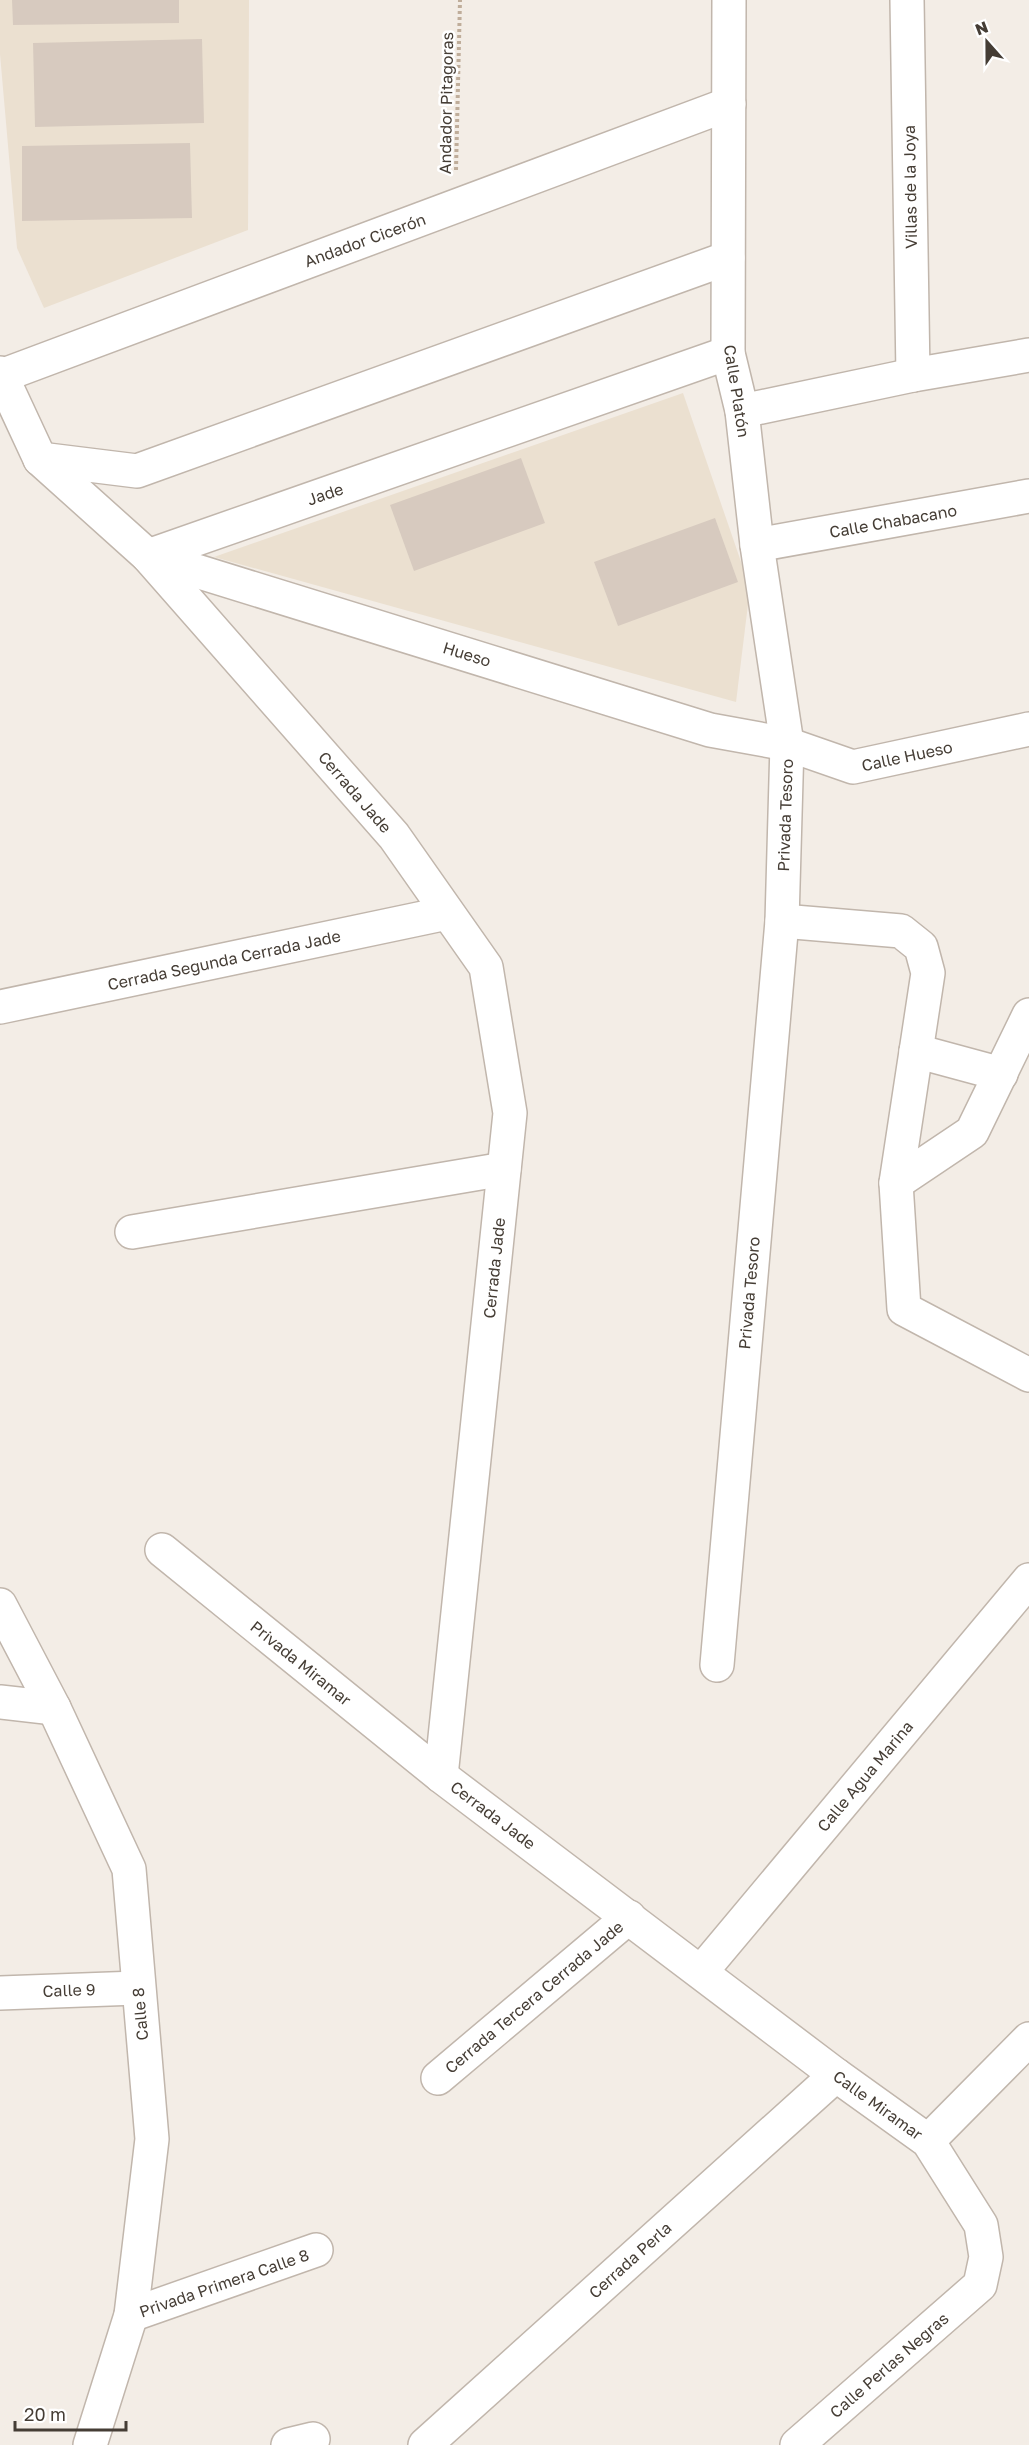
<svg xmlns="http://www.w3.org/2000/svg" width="1029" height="2445" font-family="'Golos Text',sans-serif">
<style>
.education{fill:#ebe0d0}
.building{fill:#d7cabf}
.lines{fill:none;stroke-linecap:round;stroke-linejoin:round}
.minor-casing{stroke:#c1b6ac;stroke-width:36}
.path{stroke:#bfad9a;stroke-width:4;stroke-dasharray:3 3;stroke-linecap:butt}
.minor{stroke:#fff;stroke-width:33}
.labels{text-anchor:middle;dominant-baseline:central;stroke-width:5;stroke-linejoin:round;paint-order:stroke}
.street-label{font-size:16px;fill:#453d35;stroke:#fff}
</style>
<rect width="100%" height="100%" fill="#f3ede6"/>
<g class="education">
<path d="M0,0H249L248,230L44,308L17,248L0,54Z"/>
<path d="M683,393L750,588L736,702L214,557Z"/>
</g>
<g class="building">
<path d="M12,0H179V23L13,25Z"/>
<path d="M202,39L204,123L35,127L33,43Z"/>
<path d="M190,143L192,218L22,221V146Z"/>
<path d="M521,458L545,523L414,571L390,505Z"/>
<path d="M715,518L738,582L618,626L594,562Z"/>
</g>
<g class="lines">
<g class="minor-casing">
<g id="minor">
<path d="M907,0L913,375"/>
<path d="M0,373L40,459L148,556L394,836L486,967L510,1113L441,1776"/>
<path d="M1,376L729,104"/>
<path d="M742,411L913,375L1029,355"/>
<path d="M40,459L137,471L728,258"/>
<path d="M757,545L1029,496"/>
<path d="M148,556L710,730L787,744L853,767L1029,729"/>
<path d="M148,556L728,353"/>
<path d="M782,921L901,931L921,947L928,973L896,1183L904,1309L1029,1375"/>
<path d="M0,1007L447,913"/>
<path d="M916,1051L1001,1074"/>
<path d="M896,1183L972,1132L1029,1015"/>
<path d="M132,1232L504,1169"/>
<path d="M162,1550L441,1776L836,2075L928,2141L981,2225L986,2257L980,2285L797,2445"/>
<path d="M0,1605L54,1708L129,1869L152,2139L131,2315L90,2445"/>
<path d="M717,1665L782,921L787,744L757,545L742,411L728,353L729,0"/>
<path d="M0,1702L54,1708"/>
<path d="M701,1972L1029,1580"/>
<path d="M0,1993L137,1988"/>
<path d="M438,2078L629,1917"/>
<path d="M928,2141L1029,2039"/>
<path d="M131,2315L316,2250"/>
<path d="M288,2445L313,2439"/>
<path d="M425,2445L836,2075"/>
</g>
</g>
<path class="path" d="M456,170L460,0"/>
<use href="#minor" class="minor"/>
</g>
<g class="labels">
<g class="street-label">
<text transform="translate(446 103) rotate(-89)">Andador Pitagoras</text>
<text transform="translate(910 187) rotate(-91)">Villas de la Joya</text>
<text transform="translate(365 240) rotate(-20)">Andador Cicerón</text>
<text transform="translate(737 391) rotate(81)">Calle Platón</text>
<text transform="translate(325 494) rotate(-19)">Jade</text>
<text transform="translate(893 521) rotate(-10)">Calle Chabacano</text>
<text transform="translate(467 654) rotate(17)">Hueso</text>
<text transform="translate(907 756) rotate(-12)">Calle Hueso</text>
<text transform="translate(355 792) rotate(49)">Cerrada Jade</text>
<text transform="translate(785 815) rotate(-88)">Privada Tesoro</text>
<text transform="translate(224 960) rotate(-12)">Cerrada Segunda Cerrada Jade</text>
<text transform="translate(494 1268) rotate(-84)">Cerrada Jade</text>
<text transform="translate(749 1293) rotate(-85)">Privada Tesoro</text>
<text transform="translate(301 1663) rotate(39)">Privada Miramar</text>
<text transform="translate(865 1776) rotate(-50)">Calle Agua Marina</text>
<text transform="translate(493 1815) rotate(37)">Cerrada Jade</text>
<text transform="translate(69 1990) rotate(-2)">Calle 9</text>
<text transform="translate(534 1997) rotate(-40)">Cerrada Tercera Cerrada Jade</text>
<text transform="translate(140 2014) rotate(-95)">Calle 8</text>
<text transform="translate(878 2105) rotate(36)">Calle Miramar</text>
<text transform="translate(630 2260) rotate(-42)">Cerrada Perla</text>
<text transform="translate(224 2283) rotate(-19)">Privada Primera Calle 8</text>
<text transform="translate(889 2365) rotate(-41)">Calle Perlas Negras</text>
</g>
</g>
<g transform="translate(987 42) rotate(339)" stroke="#ffffff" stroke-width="4.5" paint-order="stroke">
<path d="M0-4.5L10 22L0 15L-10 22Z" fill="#453d35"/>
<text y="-9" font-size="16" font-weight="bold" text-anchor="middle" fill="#453d35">N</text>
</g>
<path d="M15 2421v9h111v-9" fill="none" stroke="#453d35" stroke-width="3"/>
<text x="24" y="2421" font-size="18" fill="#453d35" stroke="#ffffff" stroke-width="4.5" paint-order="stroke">20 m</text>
</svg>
